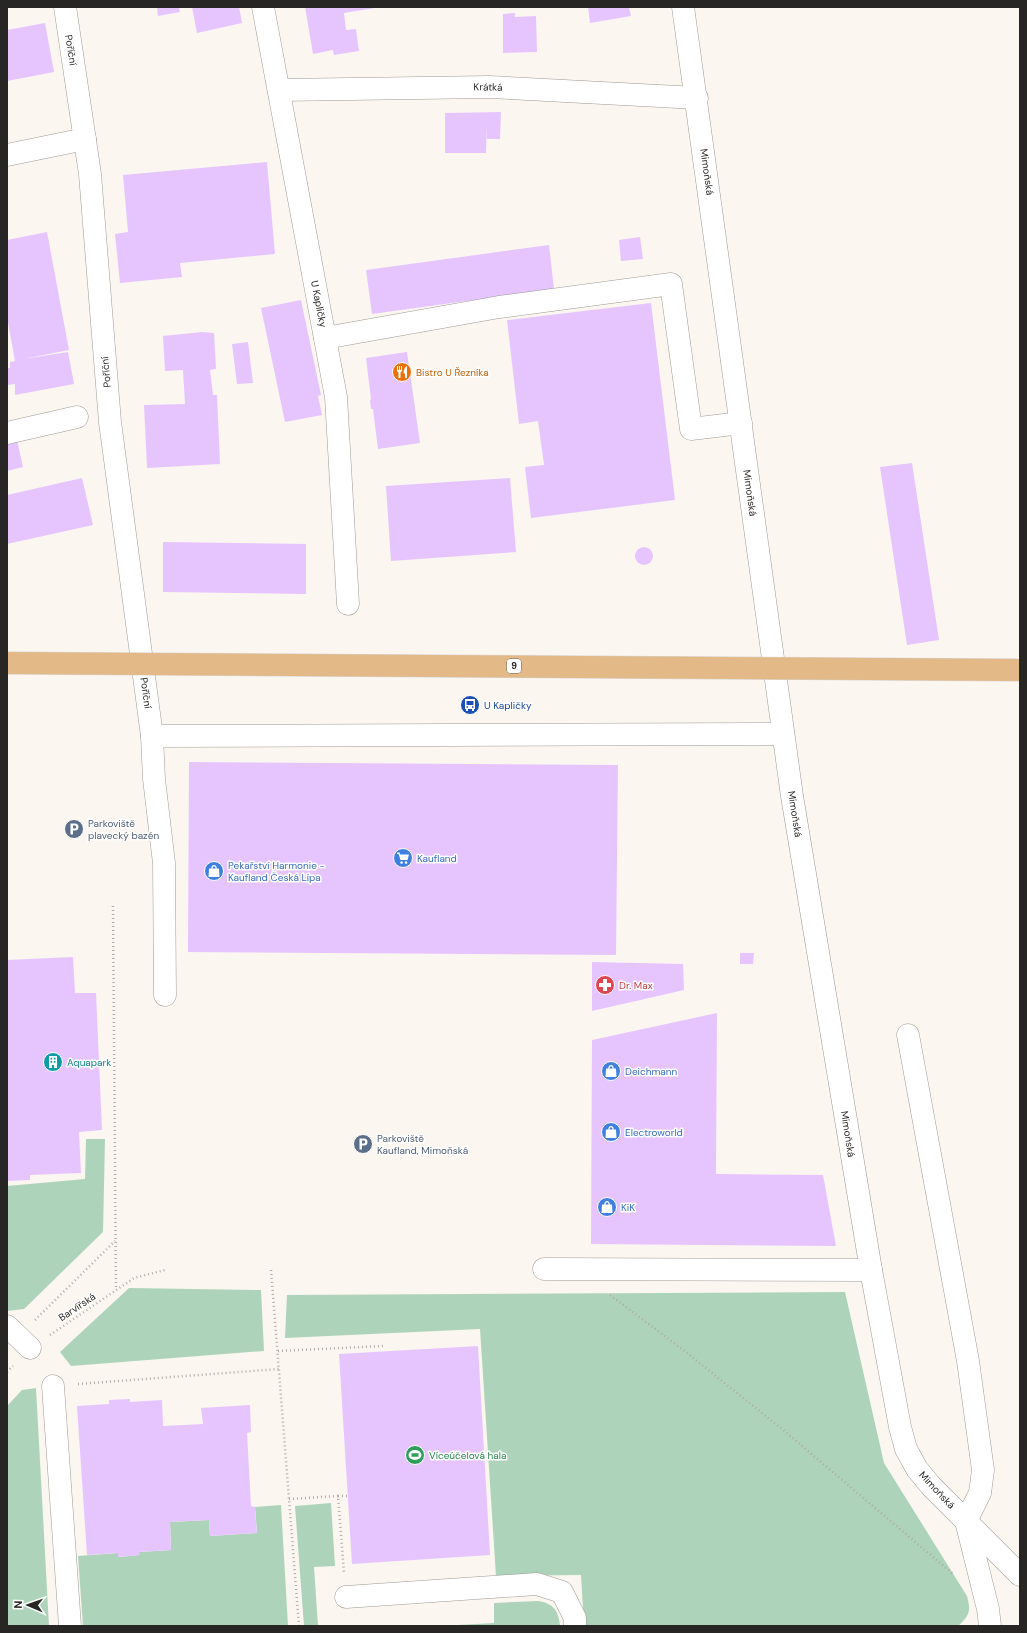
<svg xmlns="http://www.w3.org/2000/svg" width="1027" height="1633" font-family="'DM Sans',sans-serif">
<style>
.green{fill:#add4ba}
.building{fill:#e6c5ff}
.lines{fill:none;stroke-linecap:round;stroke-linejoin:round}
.minor-casing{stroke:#9f9a95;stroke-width:23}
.path{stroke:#afaba6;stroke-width:2.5;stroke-dasharray:1 3;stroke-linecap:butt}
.minor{stroke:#fff;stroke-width:22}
.major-bridge-casing{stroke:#d4d4d3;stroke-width:23;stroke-linecap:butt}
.major-bridge{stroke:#e3b988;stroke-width:22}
.labels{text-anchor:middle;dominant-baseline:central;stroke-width:3;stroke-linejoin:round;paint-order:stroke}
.shield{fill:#fff;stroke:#686766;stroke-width:1}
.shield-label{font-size:9px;font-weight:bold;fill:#282624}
.street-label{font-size:10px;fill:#282624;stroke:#fff}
.food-label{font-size:10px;fill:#c56008;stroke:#fff;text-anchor:start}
.transit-label{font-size:10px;fill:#164399;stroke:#fff;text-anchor:start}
.service-label{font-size:10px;fill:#4e5e75;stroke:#fff;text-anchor:start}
.shop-label{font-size:10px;fill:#366cbe;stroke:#fff;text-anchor:start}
.health-label{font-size:10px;fill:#be3a42;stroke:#fff;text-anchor:start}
.culture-label{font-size:10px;fill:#0d838f;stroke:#fff;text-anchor:start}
.leisure-label{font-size:10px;fill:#27864d;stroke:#fff;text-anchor:start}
</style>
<rect width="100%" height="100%" fill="#fbf6f0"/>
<g class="green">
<path d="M86,1139H105L103,1232L24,1309L7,1311V1186L85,1179Z"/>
<path d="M129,1288L261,1290L264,1351L71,1366L60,1352Z"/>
<path d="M845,1292L884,1463L967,1596C971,1611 970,1615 958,1626H584L581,1575L496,1576L480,1329L285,1338L287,1295Z"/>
<path d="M36,1388L49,1626H7V1406L22,1390Z"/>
<path d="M331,1503L335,1566L314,1567L318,1626H304L295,1506Z"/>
<path d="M281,1505L288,1626H83L78,1556L118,1553L119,1557L139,1555V1552L171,1550L170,1522L209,1520L210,1536L257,1533L255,1507Z"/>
<path d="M538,1601C553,1603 559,1611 560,1626H439L494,1623V1603Z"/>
</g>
<g class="building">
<path d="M157,7H179L180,12L158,16Z"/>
<path d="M192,7H239L242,23L197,33Z"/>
<path d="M305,7H375V8L344,13L346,30L356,29L359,51L334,55L333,50L313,54Z"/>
<path d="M588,7H629L631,16L590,23Z"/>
<path d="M515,13V17L536,16L537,52L503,53V14Z"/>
<path d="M45,23L54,72L7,81V30Z"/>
<path d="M501,112L500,139H487V126L486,153H445V113Z"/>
<path d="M267,162L275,254L180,263L182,277L120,283L115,234L128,232L123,175Z"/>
<path d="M47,232L69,350L23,359L68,352L74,384L15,395V384L7,385V368H10V362L15,361L7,317V240Z"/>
<path d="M640,237L643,259L621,261L619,240Z"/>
<path d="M549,245L554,289L372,314L366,270Z"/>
<path d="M301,300L321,395L318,396L322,415L285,422L261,308Z"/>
<path d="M651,303L675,500L531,518L525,467L544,465L538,421L519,424L507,320Z"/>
<path d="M202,332L214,333L216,369L210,370L213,395H217L220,464L147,468L144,405L185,404L183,370L165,371L163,336Z"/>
<path d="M248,342L253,383L237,384L232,344Z"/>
<path d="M407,352L420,443L378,449L373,409H371L370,400L371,399L366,358Z"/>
<path d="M17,440L23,467L7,471V442Z"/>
<path d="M912,463L939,640L907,645L880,467Z"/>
<path d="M82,478L93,525L7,544V495Z"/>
<path d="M510,478L516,552L391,561L386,486Z"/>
<path d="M163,542L306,544V594L163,592Z"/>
<circle cx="644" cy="556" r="9"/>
<path d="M189,762L618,765L616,955L188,952Z"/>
<path d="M740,953H754L753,964H740Z"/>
<path d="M73,957L75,993H96L102,1130L79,1132L81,1173L30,1175V1180L7,1181V960Z"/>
<path d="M592,962L683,964L684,990L592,1011Z"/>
<path d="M717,1013L716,1174L823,1175L836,1246L591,1244L592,1040Z"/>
<path d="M478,1346L490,1555L352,1564L339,1354Z"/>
<path d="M130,1399V1402L162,1400L163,1426L203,1424L201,1408L250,1405L251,1432L247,1433L251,1506L255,1507L257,1533L210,1536L209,1520L170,1522L171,1550L139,1552L140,1555L118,1557V1553L87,1555L77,1406L109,1404V1400Z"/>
</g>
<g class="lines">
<g class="minor-casing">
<g id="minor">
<path d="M65,7L90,174L110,422L152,736L154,779L164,863L165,995"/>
<path d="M263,7L336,397L348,604"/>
<path d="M683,7L792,796L871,1270L900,1427L906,1449L917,1469L931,1486L1020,1575"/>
<path d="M279,90L490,87L697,98"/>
<path d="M7,155L85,139"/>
<path d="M325,338L499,307L671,284L691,429L741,423"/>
<path d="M7,433L77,417"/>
<path d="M152,736L783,734"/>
<path d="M908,1035L968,1361L983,1470L980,1493L966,1521L988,1609L990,1626"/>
<path d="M544,1269L871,1270"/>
<path d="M7,1326L30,1348"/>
<path d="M53,1386L70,1626"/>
<path d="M346,1597L537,1584L562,1592L575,1618V1626"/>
</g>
</g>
<g class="path">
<path d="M113,906L116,1290"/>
<path d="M271,1270L299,1626"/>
<path d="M610,1295L682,1349L782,1429L953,1574"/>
<path d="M35,1320L115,1241"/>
<path d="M50,1335L134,1278L165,1270"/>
<path d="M278,1351L383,1346"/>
<path d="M7,1372L13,1366"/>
<path d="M78,1384L279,1369"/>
<path d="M338,1496H347"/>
<path d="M289,1499L338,1496L344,1573"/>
</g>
<use href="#minor" class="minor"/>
<g class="major-bridge-casing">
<path id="major-bridge" d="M7,663L1020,670"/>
</g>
<use href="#major-bridge" class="major-bridge"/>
</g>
<defs>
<g id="restaurant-disc" transform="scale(1)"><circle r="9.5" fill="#e8710a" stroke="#fff"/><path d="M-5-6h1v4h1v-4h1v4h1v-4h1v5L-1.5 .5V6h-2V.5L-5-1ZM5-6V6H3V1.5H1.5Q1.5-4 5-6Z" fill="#fff"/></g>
<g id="bus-disc" transform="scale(1)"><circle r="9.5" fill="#1a4fb4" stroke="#fff"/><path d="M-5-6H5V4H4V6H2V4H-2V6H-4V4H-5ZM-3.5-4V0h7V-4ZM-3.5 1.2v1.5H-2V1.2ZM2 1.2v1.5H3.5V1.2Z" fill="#fff"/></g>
<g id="parking-disc" transform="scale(1)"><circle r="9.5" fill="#5c6f8a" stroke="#fff"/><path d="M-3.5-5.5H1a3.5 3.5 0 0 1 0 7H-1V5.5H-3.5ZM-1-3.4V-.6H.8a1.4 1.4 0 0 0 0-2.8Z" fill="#fff"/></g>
<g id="supermarket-disc" transform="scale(1)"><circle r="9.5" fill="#3f7fe0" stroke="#fff"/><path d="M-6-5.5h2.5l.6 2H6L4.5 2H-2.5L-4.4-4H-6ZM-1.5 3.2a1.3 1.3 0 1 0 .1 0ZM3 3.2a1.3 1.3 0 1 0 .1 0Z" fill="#fff"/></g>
<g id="shop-disc" transform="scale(1)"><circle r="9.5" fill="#3f7fe0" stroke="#fff"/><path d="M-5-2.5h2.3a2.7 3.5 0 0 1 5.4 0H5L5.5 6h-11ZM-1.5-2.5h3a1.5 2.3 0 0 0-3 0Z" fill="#fff"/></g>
<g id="pharmacy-disc" transform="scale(1)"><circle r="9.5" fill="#e0444e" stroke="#fff"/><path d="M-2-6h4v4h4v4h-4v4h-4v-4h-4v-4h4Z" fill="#fff"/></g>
<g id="building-disc" transform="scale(1)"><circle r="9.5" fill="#0f9aa8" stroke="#fff"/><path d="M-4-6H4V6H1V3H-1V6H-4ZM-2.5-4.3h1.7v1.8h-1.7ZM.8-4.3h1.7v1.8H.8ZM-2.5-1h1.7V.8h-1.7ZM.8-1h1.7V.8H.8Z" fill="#fff"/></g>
<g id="stadium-disc" transform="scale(1)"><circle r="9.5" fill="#2e9e5b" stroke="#fff"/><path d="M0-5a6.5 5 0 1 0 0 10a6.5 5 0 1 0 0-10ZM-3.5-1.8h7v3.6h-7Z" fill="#fff"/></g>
</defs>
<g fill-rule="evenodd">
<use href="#restaurant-disc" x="402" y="372"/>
<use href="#bus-disc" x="470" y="705"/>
<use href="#parking-disc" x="74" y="829"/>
<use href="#supermarket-disc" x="403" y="858"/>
<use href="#shop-disc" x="214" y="871"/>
<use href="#pharmacy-disc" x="605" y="985"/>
<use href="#building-disc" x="53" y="1062"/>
<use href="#shop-disc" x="611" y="1071"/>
<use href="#shop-disc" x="611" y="1132"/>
<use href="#parking-disc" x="363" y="1144"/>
<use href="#shop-disc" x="607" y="1207"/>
<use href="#stadium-disc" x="415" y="1455"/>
</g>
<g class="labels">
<rect class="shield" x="507" y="659" width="14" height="14" rx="3"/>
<g class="shield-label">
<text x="514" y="666">9</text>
</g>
<g class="street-label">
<text transform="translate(71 50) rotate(81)">Poříční</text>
<text transform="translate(488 87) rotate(1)">Krátká</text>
<text transform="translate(707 172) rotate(82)">Mimoňská</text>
<text transform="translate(319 304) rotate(79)">U Kapličky</text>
<text transform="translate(106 372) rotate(-95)">Poříční</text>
<text transform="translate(750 493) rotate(82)">Mimoňská</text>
<text transform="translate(146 693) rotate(82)">Poříční</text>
<text transform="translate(795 814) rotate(81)">Mimoňská</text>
<text transform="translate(848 1134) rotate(81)">Mimoňská</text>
<text transform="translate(77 1307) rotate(-34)">Barvířská</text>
<text transform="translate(937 1490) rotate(47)">Mimoňská</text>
</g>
<g class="food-label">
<text x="416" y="372">Bistro U Řezníka</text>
</g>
<g class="transit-label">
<text x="484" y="705">U Kapličky</text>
</g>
<g class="service-label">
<text x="88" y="823">Parkoviště<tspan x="88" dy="12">plavecký bazén</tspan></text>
<text x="377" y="1138">Parkoviště<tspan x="377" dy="12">Kaufland, Mimoňská</tspan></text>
</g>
<g class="shop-label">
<text x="417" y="858">Kaufland</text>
<text x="228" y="865">Pekařství Harmonie -<tspan x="228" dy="12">Kaufland Česká Lípa</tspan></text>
<text x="625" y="1071">Deichmann</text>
<text x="625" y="1132">Electroworld</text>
<text x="621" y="1207">KiK</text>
</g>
<g class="health-label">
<text x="619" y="985">Dr. Max</text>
</g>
<g class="culture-label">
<text x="67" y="1062">Aquapark</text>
</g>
<g class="leisure-label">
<text x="429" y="1455">Víceúčelová hala</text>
</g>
</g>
<rect width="1027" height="1633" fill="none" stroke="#282624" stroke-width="16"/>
<g transform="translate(28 1605) rotate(272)" stroke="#ffffff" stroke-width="3" paint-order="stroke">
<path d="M0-3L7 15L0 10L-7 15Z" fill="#282624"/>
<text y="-6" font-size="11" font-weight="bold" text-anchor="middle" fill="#282624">N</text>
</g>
</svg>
